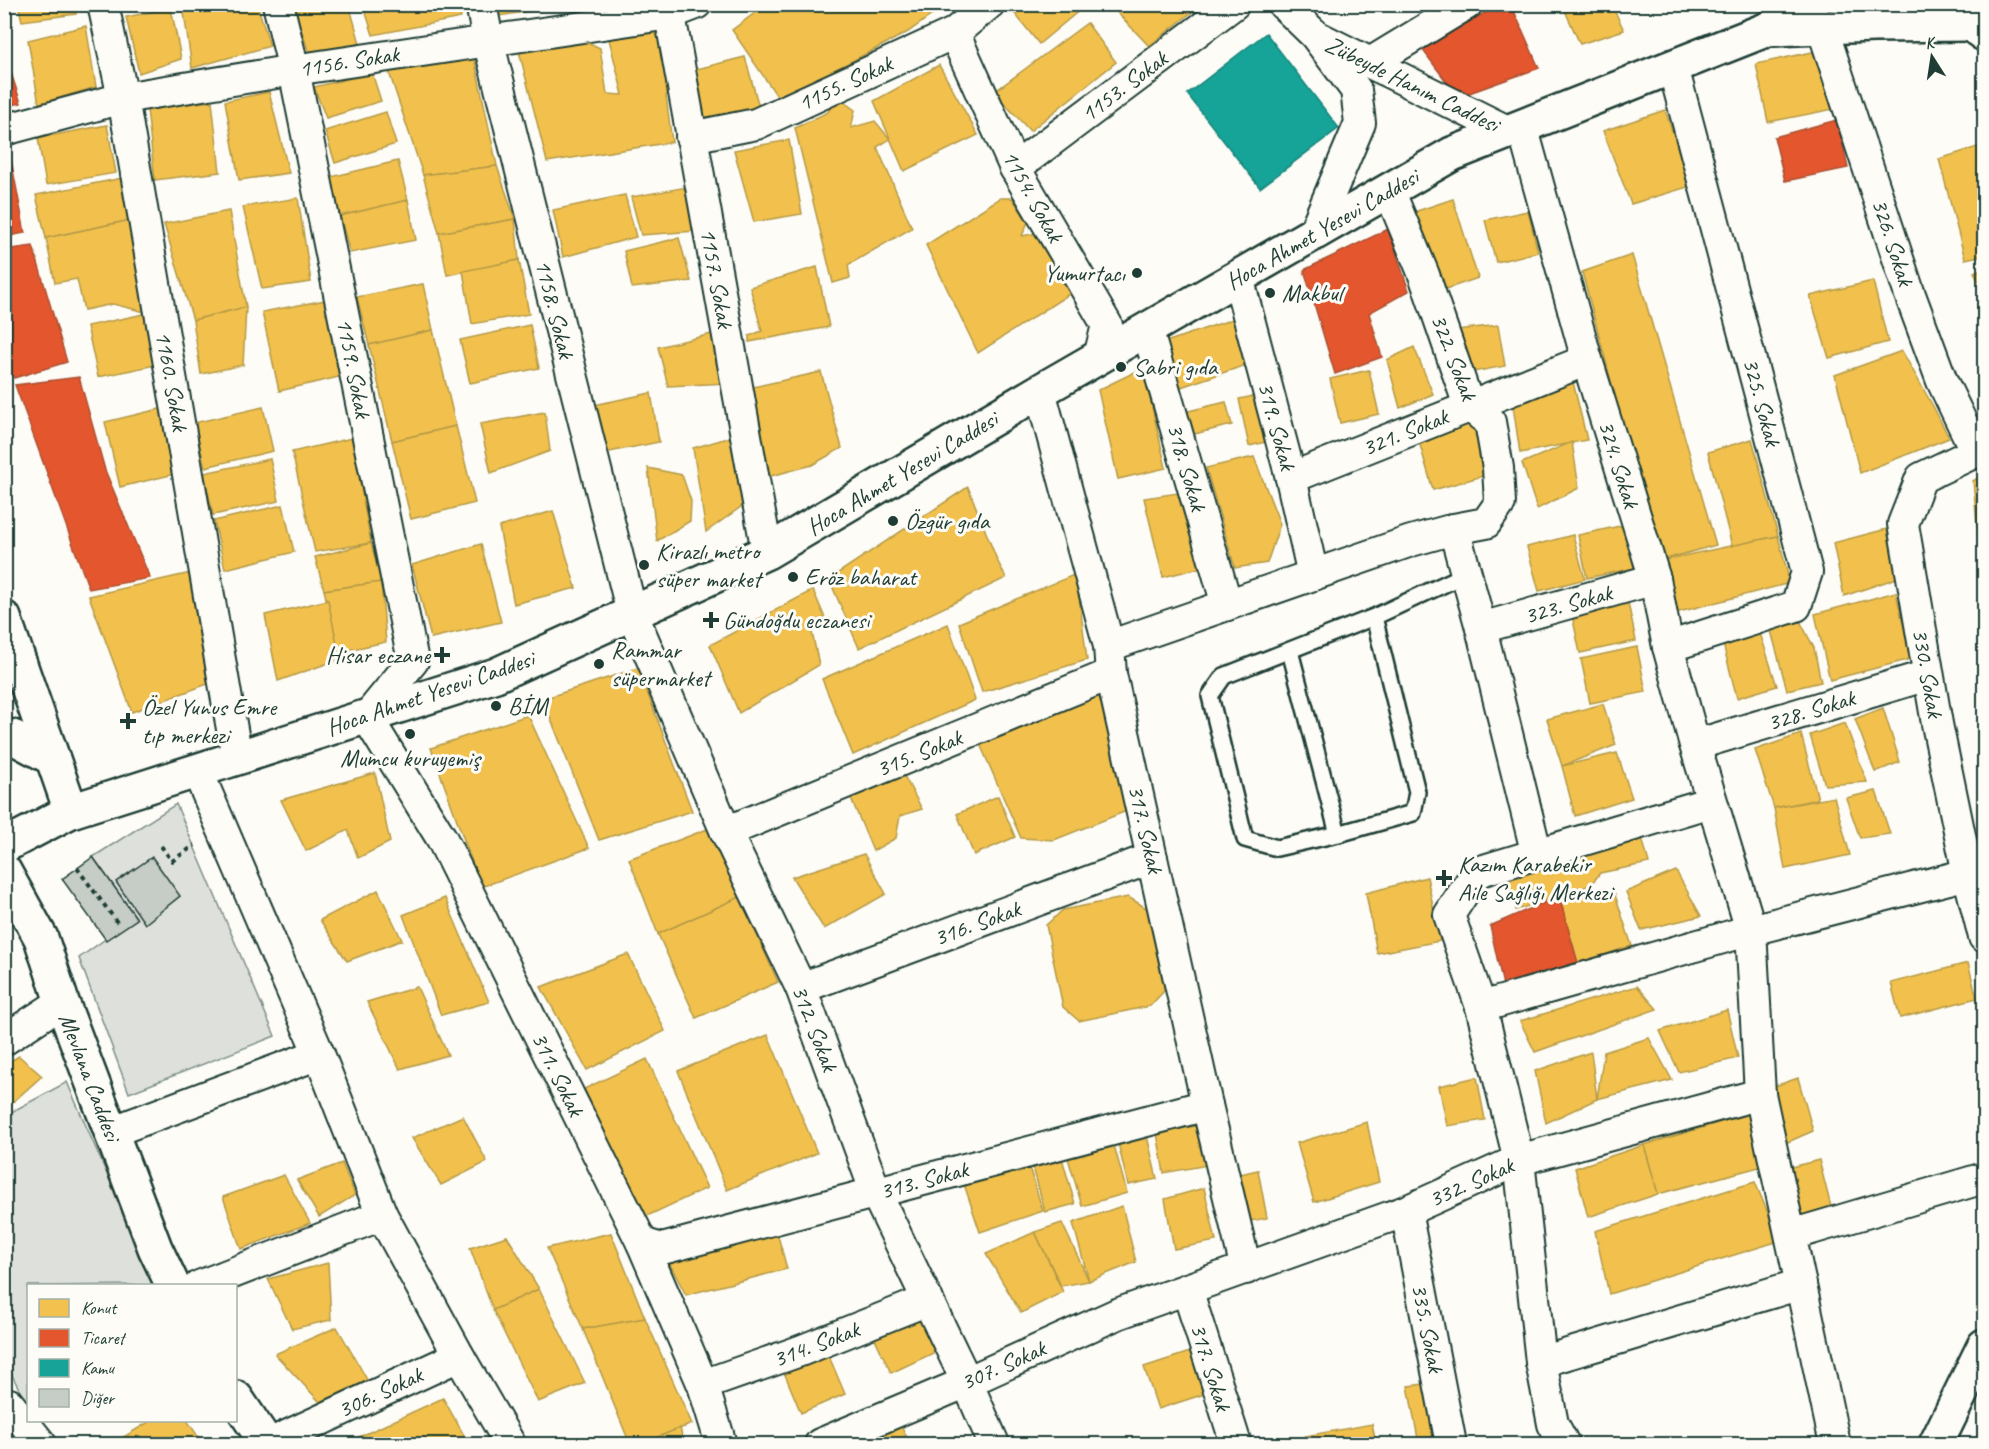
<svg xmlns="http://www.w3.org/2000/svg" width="1989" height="1449" font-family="Caveat,sans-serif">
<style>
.green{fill:#dde0db;stroke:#7e8e88;stroke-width:1.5}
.homes{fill:#f2c14e;stroke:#b39946;stroke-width:1.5}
.shops{fill:#e4572e;stroke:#a94f30;stroke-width:1.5}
.public{fill:#17a398;stroke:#19847a;stroke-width:1.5}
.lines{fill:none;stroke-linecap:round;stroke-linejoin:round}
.stream{stroke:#75877f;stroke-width:10}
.building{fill:#c6cdc7;stroke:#1f3d34;stroke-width:1.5}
.lane-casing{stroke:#1f3d34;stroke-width:20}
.street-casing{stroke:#1f3d34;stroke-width:34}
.secondary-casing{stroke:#1f3d34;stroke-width:38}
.primary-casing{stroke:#1f3d34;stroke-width:38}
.path{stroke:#1f3d34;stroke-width:4;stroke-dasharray:4.5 4.5;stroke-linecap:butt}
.lane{stroke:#fdfcf7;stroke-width:15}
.street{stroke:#fdfcf7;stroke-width:30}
.secondary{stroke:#fdfcf7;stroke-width:33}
.primary{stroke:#fdfcf7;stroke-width:33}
.poi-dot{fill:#1f3d34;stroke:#fdfcf7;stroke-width:2}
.labels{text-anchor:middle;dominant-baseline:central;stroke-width:6;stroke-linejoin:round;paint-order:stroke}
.street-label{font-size:24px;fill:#1f3d34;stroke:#fdfcf7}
.poi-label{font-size:24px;fill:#1f3d34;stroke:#fdfcf7;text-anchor:start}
</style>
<rect width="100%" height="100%" fill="#fdfcf7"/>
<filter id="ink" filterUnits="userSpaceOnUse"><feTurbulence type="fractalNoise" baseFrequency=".0167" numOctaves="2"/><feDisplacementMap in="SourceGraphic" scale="12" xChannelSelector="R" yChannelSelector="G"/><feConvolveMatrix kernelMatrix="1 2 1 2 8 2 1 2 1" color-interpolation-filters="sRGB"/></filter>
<g filter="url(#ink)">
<g class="green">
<path d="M176,804L275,1036L129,1093L79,958L136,917L93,857Z"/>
<path d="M67,1082L155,1285L28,1286V1407L5,1361L4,1116Z"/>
</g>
<g class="homes">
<path d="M18,4H75L76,14L22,21Z"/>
<path d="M190,4H257L270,46L192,68L183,6Z"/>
<path d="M293,4H349L361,47L309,53Z"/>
<path d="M363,4H458L461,18L373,35Z"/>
<path d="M495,4H578L498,16Z"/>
<path d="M767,4H947L908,32L779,99L732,30Z"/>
<path d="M1022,4H1087L1039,44L1012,10Z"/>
<path d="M1113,4H1202L1149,46L1111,6Z"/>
<path d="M1562,4H1611L1624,30L1580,44Z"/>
<path d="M171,8L181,59L139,73L126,17Z"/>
<path d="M1087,23L1116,62L1030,131L994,92Z"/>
<path d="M661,24L674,84L666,96L672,142L547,162L517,43L570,34L600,48L607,94L623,95L608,35Z"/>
<path d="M86,26L96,87L39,104L28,40Z"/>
<path d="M1822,50L1834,109L1768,122L1756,64Z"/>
<path d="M474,57L497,166L423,175L388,69Z"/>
<path d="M745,57L759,107L705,123L693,70Z"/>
<path d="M939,65L978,135L904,171L874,101Z"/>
<path d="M372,73L381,101L326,118L314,87Z"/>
<path d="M269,92L289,173L239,180L225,101Z"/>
<path d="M837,97L855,110L851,128L875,121L890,139L877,147L912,228L848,265L850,278L833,283L795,128L828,112Z"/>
<path d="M212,101L220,172L155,180L147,109Z"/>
<path d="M1665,110L1691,186L1631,204L1603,131Z"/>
<path d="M386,112L396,144L335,163L325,131Z"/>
<path d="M107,125L116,173L46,185L38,138Z"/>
<path d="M789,140L802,214L754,222L734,150Z"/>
<path d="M1984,145V255L1965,259L1939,159Z"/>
<path d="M398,161L408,200L340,216L331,177Z"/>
<path d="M497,166L515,219L439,233L423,175Z"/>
<path d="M123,178L131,220L46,238L36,195Z"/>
<path d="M687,187L696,231L641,235L631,197Z"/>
<path d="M625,195L636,237L563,257L553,210Z"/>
<path d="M298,198L311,282L262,289L243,207Z"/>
<path d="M1000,198H1012L1028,222L1022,236L1042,232L1077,289L978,353L926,245Z"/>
<path d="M1453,199L1478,278L1440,291L1414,212Z"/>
<path d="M408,200L416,240L350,253L340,216Z"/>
<path d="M229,211L246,307L193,320L164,224Z"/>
<path d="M1528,211L1538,252L1496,262L1485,220Z"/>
<path d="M515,219L519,260L447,275L439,233Z"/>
<path d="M131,220L149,313L113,304L84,310L77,279L55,283L46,238Z"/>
<path d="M679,238L691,281L632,288L624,251Z"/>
<path d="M1632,255L1716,545L1659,561L1582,272Z"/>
<path d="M519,260L529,314L472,324L463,271Z"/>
<path d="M817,267L829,327L749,342V336L762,331L750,287Z"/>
<path d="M1984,268V293L1974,272Z"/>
<path d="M1873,281L1888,342L1829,358L1810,296Z"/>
<path d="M423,284L433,330L369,345L357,297Z"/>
<path d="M326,300L339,377L279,391L262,312Z"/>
<path d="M246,307L243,365L201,374L193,320Z"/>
<path d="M149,313L160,364L98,377L87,326Z"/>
<path d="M1233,319L1249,364L1175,389L1160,344Z"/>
<path d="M530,325L539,368L470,383L460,340Z"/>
<path d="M1498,325L1505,366L1468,373L1457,330Z"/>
<path d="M433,330L456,426L392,441L369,345Z"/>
<path d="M716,333L727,383L668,386L658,347Z"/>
<path d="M1414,347L1433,394L1400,408L1387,360Z"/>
<path d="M1902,351L1934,408L1949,438L1860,473L1835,375Z"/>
<path d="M1143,368L1166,468L1118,479L1098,390Z"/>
<path d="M1369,370L1379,414L1340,423L1330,379Z"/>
<path d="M821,372L842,448L812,465L767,477L744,389Z"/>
<path d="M1573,382L1587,440L1520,453L1512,399Z"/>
<path d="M651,393L659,442L599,454L589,406Z"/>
<path d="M1264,394L1274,440L1249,446L1239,399Z"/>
<path d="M1226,402L1232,425L1190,435L1184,412Z"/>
<path d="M263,407L273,451L205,467L194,423Z"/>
<path d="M164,408L179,473L120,487L105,422Z"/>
<path d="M545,412L550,451L491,473L480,424Z"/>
<path d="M1475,422L1490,474L1433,490L1418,438Z"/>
<path d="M456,426L475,503L411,519L392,441Z"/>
<path d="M731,437L745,504L706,532L693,448Z"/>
<path d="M352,438L371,543L315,552L292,452Z"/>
<path d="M1752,439L1778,536L1732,546L1708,452Z"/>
<path d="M1572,442L1579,488L1537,509L1522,463Z"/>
<path d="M1254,457L1280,524L1267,563L1235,568L1206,468Z"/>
<path d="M270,459L279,501L213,515L204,473Z"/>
<path d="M648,468L682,475L691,501L690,521L657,541Z"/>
<path d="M1984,474V564L1981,566L1973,481Z"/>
<path d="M968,487L997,560L1006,578L859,648L829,579Z"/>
<path d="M1185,492L1207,566L1163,577L1144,498Z"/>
<path d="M283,505L294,552L225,569L214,521Z"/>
<path d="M553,511L576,588L514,604L499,527Z"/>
<path d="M1625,525L1634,568L1587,578L1578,535Z"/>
<path d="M1887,529L1897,578L1844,596L1833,543Z"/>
<path d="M1573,535L1585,579L1539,591L1527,547Z"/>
<path d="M1778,536L1790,583L1675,613L1659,561Z"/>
<path d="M371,543L381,582L324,590L315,557Z"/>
<path d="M481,544L501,622L431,638L412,565Z"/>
<path d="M200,571L221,679L132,712L89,596Z"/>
<path d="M1076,574L1087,660L982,692L959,623Z"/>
<path d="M381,582L386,642L339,652L324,590Z"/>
<path d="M813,590L825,618L810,623L819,665L739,713L710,645Z"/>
<path d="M1896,592L1911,659L1830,680L1815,614Z"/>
<path d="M1626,593L1636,641L1580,653L1570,605Z"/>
<path d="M328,600L340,659L278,681L265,615Z"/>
<path d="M1799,619L1814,648L1821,682L1787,690L1770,627Z"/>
<path d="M948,624L975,700L853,755L822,679Z"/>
<path d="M1760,633L1777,686L1737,698L1723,644Z"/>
<path d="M1637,647L1646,692L1590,703L1581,659Z"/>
<path d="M638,668L692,811L599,840L543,699Z"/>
<path d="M1107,692L1134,808L1054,840L1021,838L980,744Z"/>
<path d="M1603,704L1616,745L1562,766L1547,719Z"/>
<path d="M1883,708L1900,762L1875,772L1855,719Z"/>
<path d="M528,715L589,848L481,887L431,748Z"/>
<path d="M1845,723L1867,782L1825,785L1810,735Z"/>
<path d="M1801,734L1818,799L1774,808L1755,750Z"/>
<path d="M1617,753L1632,798L1575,816L1562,766Z"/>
<path d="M375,773L390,842L358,858L348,830L306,851L281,800Z"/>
<path d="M903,774L922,809L900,816L896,838L873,851L850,796Z"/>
<path d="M1876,791L1890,834L1860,838L1846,798Z"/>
<path d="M998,796L1015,837L974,855L957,814Z"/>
<path d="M1834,797L1850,855L1785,869L1774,808Z"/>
<path d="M710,828L740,897L658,934L629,859Z"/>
<path d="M1642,838L1649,863L1600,873L1591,885L1516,910L1508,875Z"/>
<path d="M864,854L886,894L824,929L792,877Z"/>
<path d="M1676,871L1701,916L1641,930L1626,892Z"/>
<path d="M1427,877L1440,941L1377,953L1366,893Z"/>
<path d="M378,890L402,940L347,961L320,920Z"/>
<path d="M1614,892L1632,946L1578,963L1559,896Z"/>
<path d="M740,897L778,982L696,1018L658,934Z"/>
<path d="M1128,897L1148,909L1165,990L1150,1006L1079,1021L1063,1007L1046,925L1063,910Z"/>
<path d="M445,898L489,1002L441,1015L403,915Z"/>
<path d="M628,954L665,1031L587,1070L541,987Z"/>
<path d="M1968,963L1977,998L1900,1018L1891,983Z"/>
<path d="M1637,986L1657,1009L1535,1052L1520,1021Z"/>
<path d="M417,987L448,1055L400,1069L367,1002Z"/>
<path d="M1727,1010L1738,1058L1679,1072L1660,1031Z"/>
<path d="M768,1035L817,1153L727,1190L678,1071Z"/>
<path d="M1649,1038L1672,1080L1597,1099L1604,1052Z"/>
<path d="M1591,1052L1597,1099L1546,1123L1535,1071Z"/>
<path d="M19,1056L42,1076L5,1109L4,1065Z"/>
<path d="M647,1059L707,1188L645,1217L584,1089Z"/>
<path d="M1477,1077L1485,1120L1447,1126L1439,1086Z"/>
<path d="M1798,1078L1813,1131L1779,1146L1772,1087Z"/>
<path d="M1755,1112L1763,1166L1658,1194L1644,1145Z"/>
<path d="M463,1116L487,1162L441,1185L412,1138Z"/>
<path d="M1367,1122L1379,1182L1314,1202L1297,1143Z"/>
<path d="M1201,1125L1208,1165L1164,1173L1157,1133Z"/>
<path d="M1147,1136L1157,1179L1128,1185L1118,1143Z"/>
<path d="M1112,1138L1127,1193L1082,1206L1066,1151Z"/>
<path d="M1644,1145L1658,1194L1588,1217L1575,1168Z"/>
<path d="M1062,1158L1075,1204L1045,1212L1033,1167Z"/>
<path d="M1819,1160L1831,1207L1802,1231L1788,1168Z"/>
<path d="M342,1163L355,1195L319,1217L297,1180Z"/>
<path d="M1028,1164L1043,1211L980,1232L964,1184Z"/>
<path d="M1258,1170L1267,1218L1240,1223L1231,1176Z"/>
<path d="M284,1175L310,1223L241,1249L223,1197Z"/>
<path d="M1755,1182L1770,1218L1776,1242L1609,1294L1595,1231Z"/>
<path d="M1204,1188L1216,1241L1174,1249L1165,1199Z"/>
<path d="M1122,1206L1136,1262L1089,1281L1073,1223Z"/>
<path d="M1062,1223L1089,1281L1061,1286L1035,1232Z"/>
<path d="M777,1232L787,1269L686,1295L662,1249Z"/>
<path d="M1035,1232L1063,1292L1021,1313L986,1254Z"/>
<path d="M611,1233L645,1318L583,1329L547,1248Z"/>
<path d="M507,1236L539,1289L493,1310L470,1248Z"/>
<path d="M328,1263L331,1320L292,1329L268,1279Z"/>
<path d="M539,1289L585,1383L538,1402L493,1310Z"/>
<path d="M923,1307L942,1349L891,1373L871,1330Z"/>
<path d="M645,1318L692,1424L640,1444H630L583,1329Z"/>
<path d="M337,1327L369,1383L320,1402L275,1354Z"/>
<path d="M825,1347L845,1394L801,1413L781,1365Z"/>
<path d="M1196,1350L1211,1392L1158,1409L1144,1367Z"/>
<path d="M1432,1383L1441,1435L1418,1439L1408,1386Z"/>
<path d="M443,1398L465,1437L456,1444H352L350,1441Z"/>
<path d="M152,1420H187L203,1444H112Z"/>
<path d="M900,1423L910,1444H856Z"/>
<path d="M1372,1424L1376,1444H1307L1305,1436Z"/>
<path d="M680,1428L684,1444H640Z"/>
</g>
<g class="shops">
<path d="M1500,4H1511L1539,68L1458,97L1422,49Z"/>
<path d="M4,52L21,103L4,107Z"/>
<path d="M1837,120L1848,168L1785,181L1774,137Z"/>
<path d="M9,149L25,233L4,237V150Z"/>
<path d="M1388,229L1409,291L1369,313L1382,357L1335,374L1304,270Z"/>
<path d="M33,246L67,362L14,378L4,354V250Z"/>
<path d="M79,377L105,470L150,578L89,589L15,385Z"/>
<path d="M1559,896L1578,963L1504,990L1490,926Z"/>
</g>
<path class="public" d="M1266,33L1339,128L1260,188L1187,94Z"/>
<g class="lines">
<path class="stream" d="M1980,1444L1984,1436"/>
</g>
<g class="building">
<path d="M93,857L137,919L106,940L62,879Z"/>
<path d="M152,857L180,896L145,924L116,882Z"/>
</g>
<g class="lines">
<g class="lane-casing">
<g id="lane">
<path d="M1374,617L1417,792L1413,813L1338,834L1277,848L1245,839L1210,696L1224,676L1374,617L1466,574"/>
<path d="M1290,651L1338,834"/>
</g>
</g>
<g class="street-casing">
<g id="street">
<path d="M103,4L123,98L237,758"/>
<path d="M278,4L294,70L413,661L367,717L442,839L642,1243L703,1385L721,1444"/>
<path d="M481,4L488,40L632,613L726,832L801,988L876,1193L967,1382L994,1444"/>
<path d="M668,4L767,552"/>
<path d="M1283,4L1315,35L1356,90L1360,123L1313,234"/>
<path d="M1822,27L1909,292L1942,381L1976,452"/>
<path d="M954,33L1015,168L1107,325L1099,357"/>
<path d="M1320,38L1509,132"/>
<path d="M1370,63L1467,4"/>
<path d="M1522,126L1587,360L1655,579L1668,647L1695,745L1751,930L1760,1094L1835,1444"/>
<path d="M4,130L123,98L294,70L670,14L696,4"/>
<path d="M691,137L756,124L954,33L989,4"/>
<path d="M1015,168L1234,4"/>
<path d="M1389,190L1424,275L1469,406L1490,422L1498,468L1500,503L1486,523L1454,529"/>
<path d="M1238,277L1291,478L1313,575"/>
<path d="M1147,329L1227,605"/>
<path d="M1040,391L1109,646L1111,674L1207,1105L1246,1269"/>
<path d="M1984,448L1921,478L1903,524L1937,724L1968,874L1984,937"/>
<path d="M1291,478L1587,360"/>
<path d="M1481,628L1655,579"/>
<path d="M1109,646L1411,541L1454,529L1481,628L1537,855"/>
<path d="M1668,647L1796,606L1807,572L1673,67"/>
<path d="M1695,745L1928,675"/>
<path d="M197,770L319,1054L382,1215L459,1356L510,1444"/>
<path d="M726,832L1111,674"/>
<path d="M801,988L1152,858"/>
<path d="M1481,1007L1751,930L1968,874"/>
<path d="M4,1040L62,1002"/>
<path d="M111,1132L319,1054"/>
<path d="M1406,1211L1451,1444"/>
<path d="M1791,1235L1984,1178"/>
<path d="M642,1243L662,1249L1207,1105"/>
<path d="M199,1286L382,1215"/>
<path d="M1187,1289L1236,1444"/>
<path d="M1541,1362L1801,1284"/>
<path d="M703,1385L800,1351L928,1300"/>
<path d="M4,1405L9,1404L41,1444"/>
<path d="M269,1444L459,1356"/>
<path d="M820,1444L967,1382L1117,1314L1406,1211L1519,1160L1760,1094"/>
<path d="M1564,1444L1553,1424L1541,1362L1519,1160L1481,1007L1449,915L1477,872L1711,802"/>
</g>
</g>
<g class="secondary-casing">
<g id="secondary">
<path d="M1773,29L1874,25L1970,24"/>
<path d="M4,618L71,811"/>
<path d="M4,735L13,737L52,758"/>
<path d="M4,846L71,811L496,675L767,552L1040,391L1452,154L1768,29L1812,4"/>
<path d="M4,871L41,938L62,1002L155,1248L173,1286"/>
<path d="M236,1398L267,1444"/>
</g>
</g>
<g class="primary-casing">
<g id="primary">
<path d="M1953,4L1970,24L1984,34"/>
<path d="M1936,1444L1984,1346"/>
</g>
</g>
<g class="path">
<path d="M161,846L172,861L195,845"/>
<path d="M77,868L119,925"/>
</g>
<use href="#lane" class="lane"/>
<use href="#street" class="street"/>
<use href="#secondary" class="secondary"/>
<use href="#primary" class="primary"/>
</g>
</g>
<g class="poi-dot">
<circle cx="1137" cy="273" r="6"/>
<circle cx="1270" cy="293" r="6"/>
<circle cx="1121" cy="367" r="6"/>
<circle cx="893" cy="521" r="6"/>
<circle cx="644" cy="565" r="6"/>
<circle cx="793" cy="577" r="6"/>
<path d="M708 611h6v6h6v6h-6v6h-6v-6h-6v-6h6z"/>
<path d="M439 646h6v6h6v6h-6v6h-6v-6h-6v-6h6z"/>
<circle cx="599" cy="664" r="6"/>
<circle cx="496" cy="706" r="6"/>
<path d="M125 712h6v6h6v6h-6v6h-6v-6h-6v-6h6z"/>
<circle cx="410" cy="734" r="6"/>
<path d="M1441 869h6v6h6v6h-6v6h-6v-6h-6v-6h6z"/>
</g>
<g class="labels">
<g class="street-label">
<text transform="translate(349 61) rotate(-9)">1156. Sokak</text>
<text transform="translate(845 83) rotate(-25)">1155. Sokak</text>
<text transform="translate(1412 84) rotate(26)">Zübeyde Hanım Caddesi</text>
<text transform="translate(1124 86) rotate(-37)">1153. Sokak</text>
<text transform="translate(1033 196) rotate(61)">1154. Sokak</text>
<text transform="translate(1322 229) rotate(-30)">Hoca Ahmet Yesevi Caddesi</text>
<text transform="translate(1893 242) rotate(72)">326. Sokak</text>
<text transform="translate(717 278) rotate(80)">1157. Sokak</text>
<text transform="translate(555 309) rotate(76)">1158. Sokak</text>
<text transform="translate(1454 357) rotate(69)">322. Sokak</text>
<text transform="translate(354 368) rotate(79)">1159. Sokak</text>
<text transform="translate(172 381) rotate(80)">1160. Sokak</text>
<text transform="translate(1762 402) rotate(75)">325. Sokak</text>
<text transform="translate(1277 426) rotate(75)">319. Sokak</text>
<text transform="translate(1405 432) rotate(-22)">321. Sokak</text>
<text transform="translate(1619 464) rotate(73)">324. Sokak</text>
<text transform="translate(1187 467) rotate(74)">318. Sokak</text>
<text transform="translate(902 473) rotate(-31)">Hoca Ahmet Yesevi Caddesi</text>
<text transform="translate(1568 604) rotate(-16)">323. Sokak</text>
<text transform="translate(1928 673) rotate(80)">330. Sokak</text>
<text transform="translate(430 693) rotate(-19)">Hoca Ahmet Yesevi Caddesi</text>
<text transform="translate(1811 710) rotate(-17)">328. Sokak</text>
<text transform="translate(919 753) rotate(-22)">315. Sokak</text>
<text transform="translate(1146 829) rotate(77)">317. Sokak</text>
<text transform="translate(977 923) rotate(-20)">316. Sokak</text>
<text transform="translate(815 1028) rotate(69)">312. Sokak</text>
<text transform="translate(558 1074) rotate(64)">311. Sokak</text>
<text transform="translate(90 1077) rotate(69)">Mevlana Caddesi</text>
<text transform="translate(924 1180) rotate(-15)">313. Sokak</text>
<text transform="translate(1471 1182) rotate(-24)">332. Sokak</text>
<text transform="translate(1428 1328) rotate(79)">335. Sokak</text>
<text transform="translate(816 1344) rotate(-21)">314. Sokak</text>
<text transform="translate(1003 1365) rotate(-24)">307. Sokak</text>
<text transform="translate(1211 1367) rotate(73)">317. Sokak</text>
<text transform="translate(380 1392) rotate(-25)">306. Sokak</text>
</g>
<g class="poi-label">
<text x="1125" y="273" text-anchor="end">Yumurtacı</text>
<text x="1282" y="293">Makbul</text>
<text x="1133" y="367">Sabri gıda</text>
<text x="905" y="521">Özgür gıda</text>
<text x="656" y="551">Kirazlı metro<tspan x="656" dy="28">süper market</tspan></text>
<text x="805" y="577">Eröz baharat</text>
<text x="723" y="620">Gündoğdu eczanesi</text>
<text x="611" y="650">Rammar<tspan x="611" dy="28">süpermarket</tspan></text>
<text x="430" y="655" text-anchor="end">Hisar eczane</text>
<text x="508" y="706">BİM</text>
<text x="142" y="707">Özel Yunus Emre<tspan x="142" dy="28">tıp merkezi</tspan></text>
<text x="410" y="758" text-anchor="middle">Mumcu kuruyemiş</text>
<text x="1458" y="864">Kazım Karabekir<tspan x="1458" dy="28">Aile Sağlığı Merkezi</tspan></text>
</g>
</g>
<rect width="1989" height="1449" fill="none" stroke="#fdfcf7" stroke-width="24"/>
<rect x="12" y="12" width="1965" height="1425" fill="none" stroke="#1f3d34" stroke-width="2" filter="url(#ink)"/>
<rect x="27" y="1284" width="210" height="138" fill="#fdfcf7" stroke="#a4b0a9" stroke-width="1.5"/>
<rect x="39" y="1299" width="30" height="18" fill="#f2c14e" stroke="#a4b0a9" stroke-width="1.5"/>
<text x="81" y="1314" font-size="18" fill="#1f3d34">Konut</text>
<rect x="39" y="1329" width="30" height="18" fill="#e4572e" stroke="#a4b0a9" stroke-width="1.5"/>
<text x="81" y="1344" font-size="18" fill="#1f3d34">Ticaret</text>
<rect x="39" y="1359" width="30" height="18" fill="#17a398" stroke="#a4b0a9" stroke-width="1.5"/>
<text x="81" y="1374" font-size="18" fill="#1f3d34">Kamu</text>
<rect x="39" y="1389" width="30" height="18" fill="#c6cdc7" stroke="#a4b0a9" stroke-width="1.5"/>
<text x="81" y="1404" font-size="18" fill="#1f3d34">Diğer</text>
<g transform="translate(1932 57) rotate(348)" stroke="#fdfcf7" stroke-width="4.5" paint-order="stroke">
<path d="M0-4.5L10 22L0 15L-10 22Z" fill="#1f3d34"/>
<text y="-9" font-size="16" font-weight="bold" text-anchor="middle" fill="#1f3d34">K</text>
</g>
</svg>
